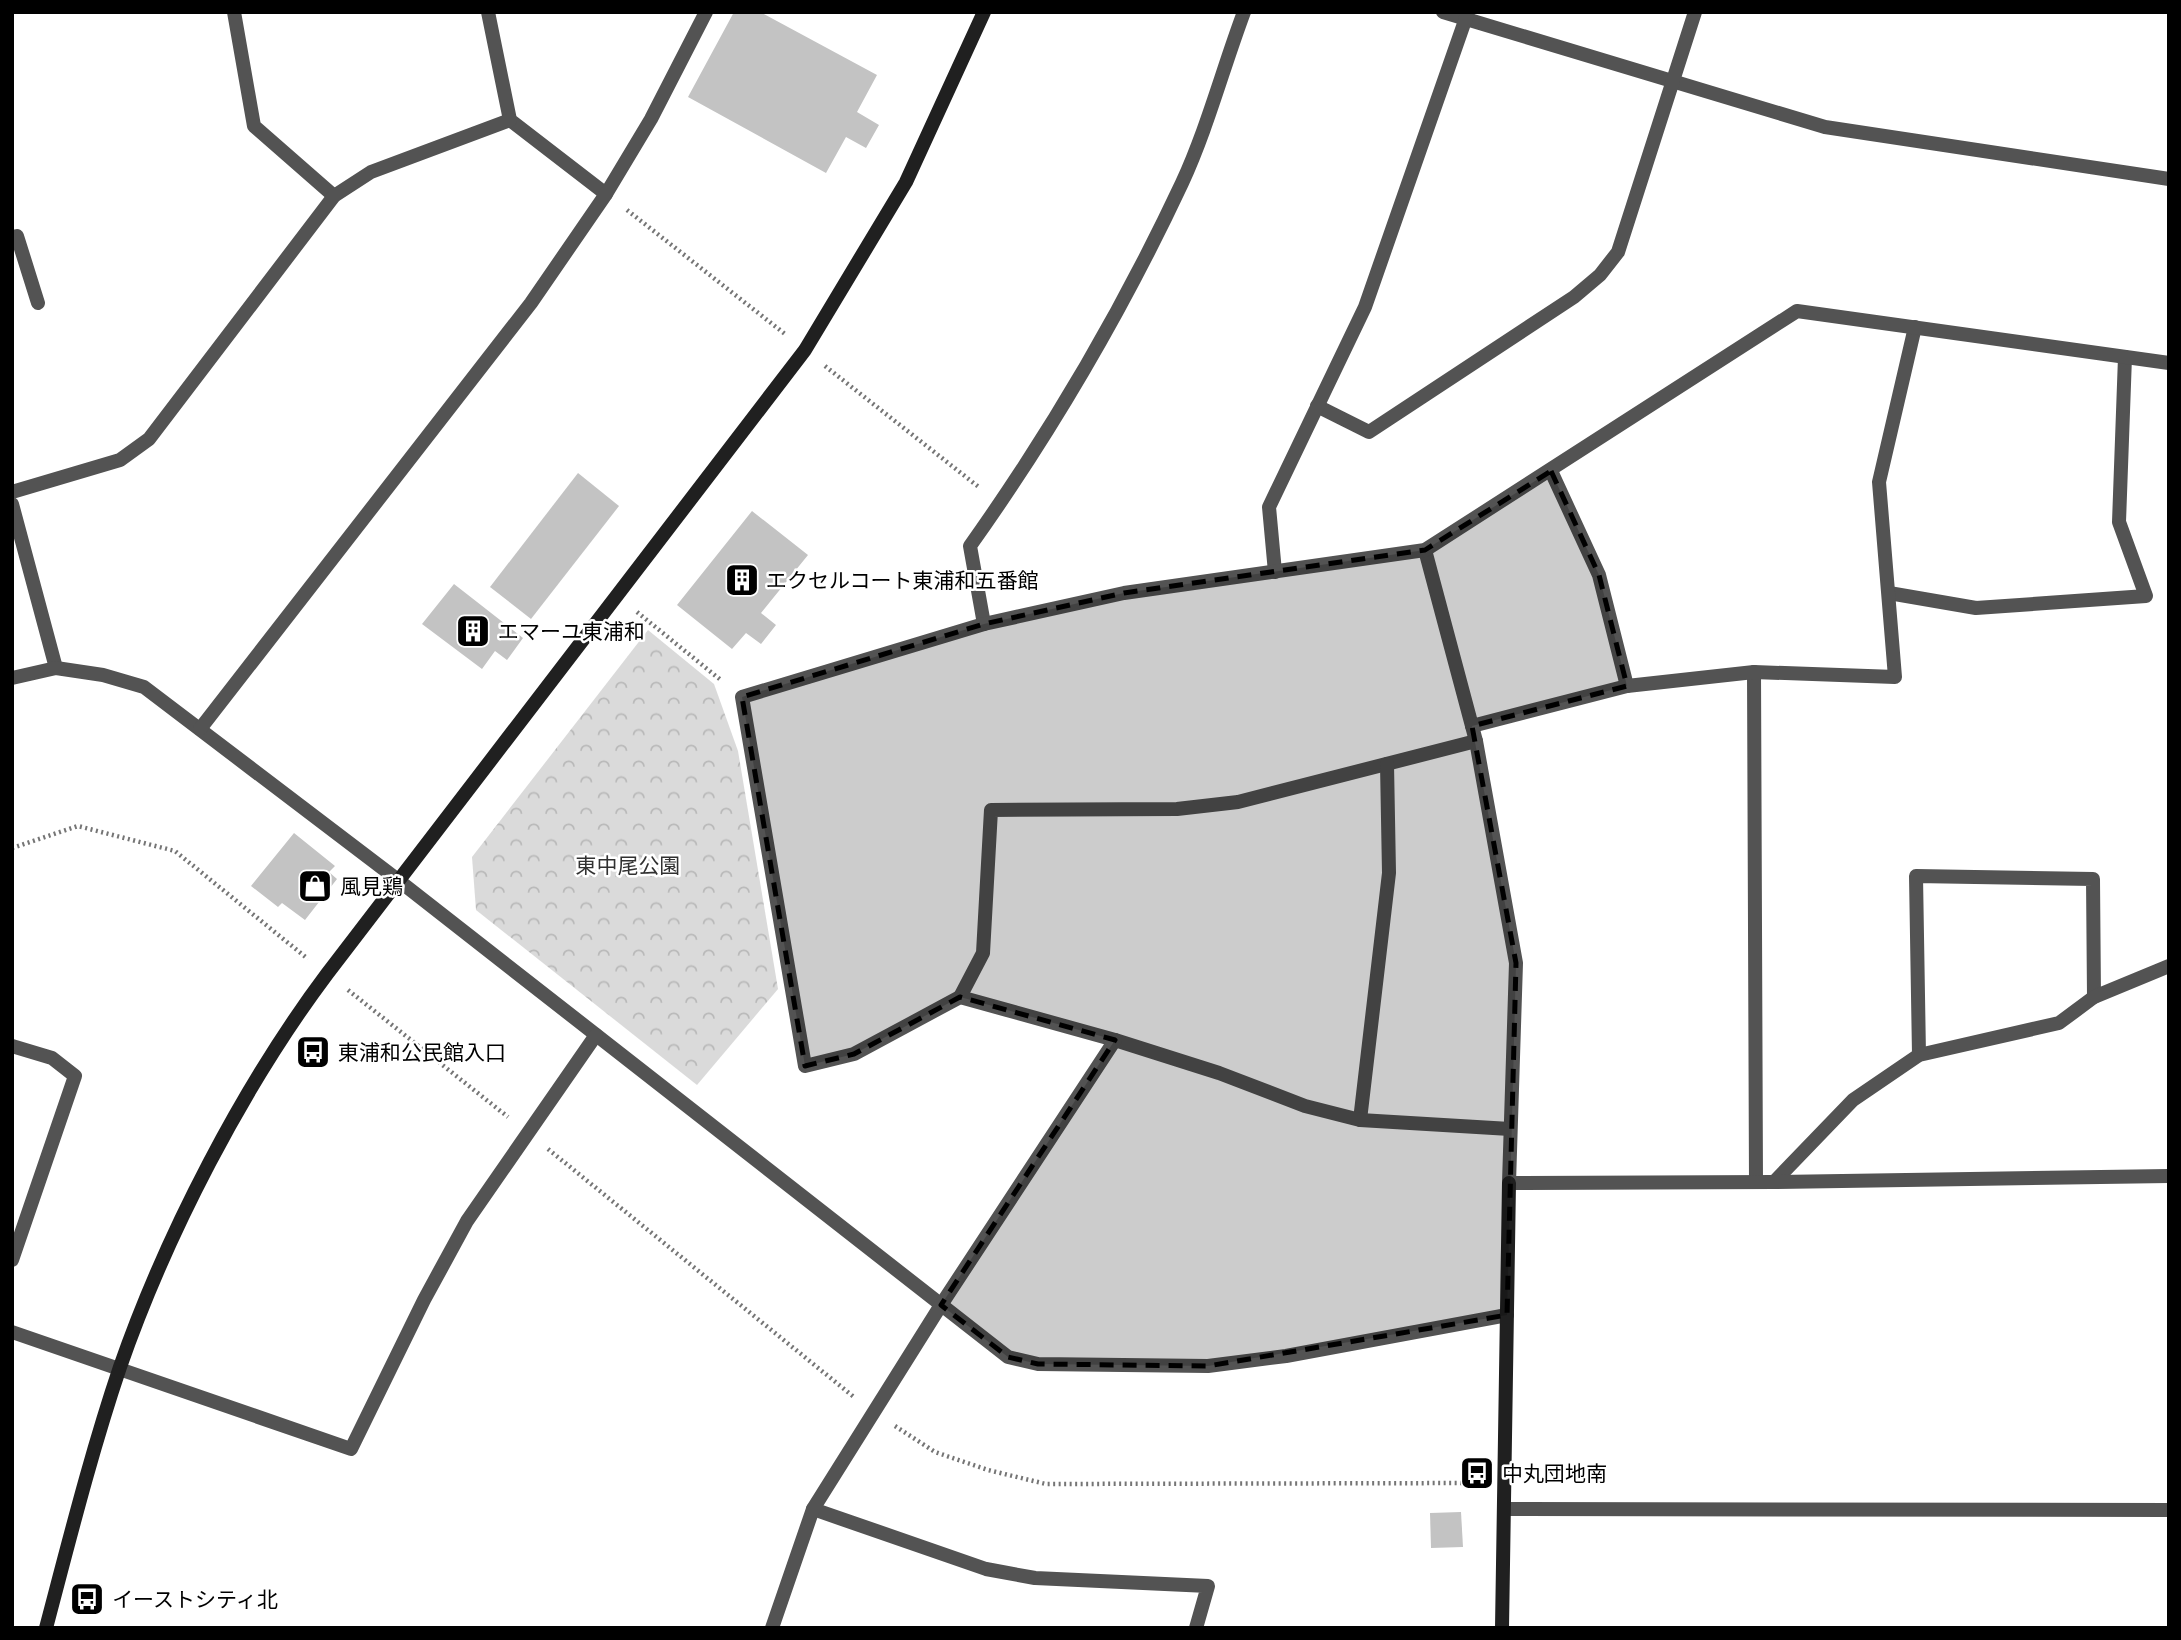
<svg xmlns="http://www.w3.org/2000/svg" width="2181" height="1640" font-family="Cabin,'Noto Sans JP',sans-serif">
<style>
.park{fill:url(#park-crowns)}
.building{fill:#c3c3c3}
.lines{fill:none;stroke-linecap:round;stroke-linejoin:round}
.path{stroke:#757575;stroke-width:4.5;stroke-dasharray:2 3.5;stroke-linecap:butt}
.lane{stroke:#535353;stroke-width:14}
.street{stroke:#535353;stroke-width:14}
.secondary{stroke:#202020;stroke-width:14}
.marked{fill:#000;fill-opacity:0.2;stroke:#000;stroke-width:5;stroke-dasharray:14 9;stroke-linejoin:round}
.labels{text-anchor:middle;dominant-baseline:central;stroke-width:5;stroke-linejoin:round;paint-order:stroke}
.poi-label{font-size:21px;fill:#000;stroke:#fff;text-anchor:start}
.park-label{font-size:21px;fill:#313131;stroke:#fff}
</style>
<defs>
<pattern id="park-crowns" width="20" height="18" patternUnits="userSpaceOnUse" patternTransform="scale(1.75)"><rect width="20" height="18" fill="#dadada"/><path d="M2 6a3 3 0 1 1 6 0M12 15a3 3 0 1 1 6 0" fill="none" stroke="#b9b9b9"/></pattern>
</defs>
<rect width="100%" height="100%" fill="#fff"/>
<path class="park" d="M648,630L714,684L738,751L778,989L697,1085L476,910L472,857Z"/>
<g class="building">
<path d="M734,12H760L877,75L857,112L879,125L866,148L846,137L826,173L688,97Z"/>
<path d="M578,473L619,506L531,619L490,587Z"/>
<path d="M752,511L808,555L761,613L776,625L761,644L746,633L732,649L677,605Z"/>
<path d="M454,584L523,638L507,660L495,651L482,669L422,624Z"/>
<path d="M294,833L335,866L329,872L337,879L305,920L282,903L278,907L251,886Z"/>
<path d="M1461,1512L1463,1547L1431,1548L1430,1513Z"/>
</g>
<g class="lines">
<g class="path">
<path d="M627,210L785,334"/>
<path d="M825,366L980,488"/>
<path d="M637,612L722,681"/>
<path d="M12,848L78,826L175,851L308,959"/>
<path d="M348,990L508,1117"/>
<path d="M548,1149L854,1397"/>
<path d="M895,1426L935,1452L988,1470L1046,1484L1480,1483"/>
</g>
<g class="lane">
<path d="M234,12L254,126L334,196"/>
<path d="M12,237L17,236L38,303"/>
<path d="M1889,593L1976,608L2146,596L2119,522L2125,357"/>
<path d="M1754,672L1756,1182"/>
<path d="M1919,1055L1916,876L2093,879L2094,997"/>
<path d="M1774,1182L1853,1100L1919,1055L2059,1023L2094,997L2169,966"/>
</g>
<g class="street">
<path d="M488,12L510,120L606,194"/>
<path d="M1443,12L1825,127L2169,179"/>
<path d="M1317,406L1369,432L1574,297L1600,275L1618,252L1695,12"/>
<path d="M1551,471L1599,575L1627,686"/>
<path d="M12,492L120,460L149,439L334,196L371,172L510,120"/>
<path d="M12,504L56,668"/>
<path d="M1425,550L1476,741L1516,963L1509,1183L1774,1182L2169,1176"/>
<path d="M1275,572L1269,507L1365,307L1468,12"/>
<path d="M984,624L970,546C1051,432 1122,311 1182,183C1207,129 1223,68 1244,12"/>
<path d="M12,678L56,668L103,675L144,687L398,880L1008,1357L1038,1364L1208,1366L1286,1356L1507,1315"/>
<path d="M1472,726L1627,686L1754,672L1895,677L1879,482L1915,327"/>
<path d="M200,729L531,303L606,194L651,119L706,12"/>
<path d="M960,997L983,953L991,810L1177,809L1238,802L1476,741"/>
<path d="M12,1046L52,1058L75,1076L12,1260"/>
<path d="M1360,1120L1389,873L1387,764"/>
<path d="M1510,1129L1360,1120L1305,1106L1219,1073L1115,1040L960,997L854,1054L805,1066L742,697L984,624L1124,593L1425,550L1797,311L2169,363"/>
<path d="M12,1332L351,1449L424,1300L467,1221L596,1035"/>
<path d="M813,1509L986,1569L1035,1578L1208,1586L1196,1628"/>
<path d="M1504,1509L2169,1510"/>
<path d="M772,1628L813,1509L941,1305L1115,1040"/>
</g>
<g class="secondary">
<path d="M46,1628C69,1541 91,1453 120,1367C166,1235 243,1086 327,974L805,350L906,182L984,12"/>
<path d="M1502,1628L1509,1183"/>
</g>
</g>
<path class="marked" d="M1551,471L1599,575L1627,686L1472,726L1516,963L1507,1315L1208,1366L1038,1364L1008,1357L941,1305L1115,1040L960,997L854,1054L805,1066L742,697L984,624L1124,593L1425,550Z"/>
<defs>
<g id="building-square" transform="scale(1.75)"><rect x="-9" y="-9" width="18" height="18" rx="4" fill="#000" stroke="#fff"/><path d="M-4-6H4V6H1V3H-1V6H-4ZM-2.5-4.3h1.7v1.8h-1.7ZM.8-4.3h1.7v1.8H.8ZM-2.5-1h1.7V.8h-1.7ZM.8-1h1.7V.8H.8Z" fill="#fff"/></g>
<g id="shop-square" transform="scale(1.75)"><rect x="-9" y="-9" width="18" height="18" rx="4" fill="#000" stroke="#fff"/><path d="M-5-2.5h2.3a2.7 3.5 0 0 1 5.4 0H5L5.5 6h-11ZM-1.5-2.5h3a1.5 2.3 0 0 0-3 0Z" fill="#fff"/></g>
<g id="bus-square" transform="scale(1.75)"><rect x="-9" y="-9" width="18" height="18" rx="4" fill="#000" stroke="#fff"/><path d="M-5-6H5V4H4V6H2V4H-2V6H-4V4H-5ZM-3.5-4V0h7V-4ZM-3.5 1.2v1.5H-2V1.2ZM2 1.2v1.5H3.5V1.2Z" fill="#fff"/></g>
</defs>
<g fill-rule="evenodd">
<use href="#building-square" x="742" y="580"/>
<use href="#building-square" x="473" y="631"/>
<use href="#shop-square" x="315" y="886"/>
<use href="#bus-square" x="313" y="1052"/>
<use href="#bus-square" x="1477" y="1473"/>
<use href="#bus-square" x="87" y="1599"/>
</g>
<g class="labels">
<g class="poi-label">
<text x="766" y="580">エクセルコート東浦和五番館</text>
<text x="498" y="631">エマーユ東浦和</text>
<text x="340" y="886">風見鶏</text>
<text x="338" y="1052">東浦和公民館入口</text>
<text x="1502" y="1473">中丸団地南</text>
<text x="112" y="1599">イーストシティ北</text>
</g>
<g class="park-label">
<text x="628" y="865">東中尾公園</text>
</g>
</g>
<rect width="2181" height="1640" fill="none" stroke="#000000" stroke-width="28"/>
</svg>
